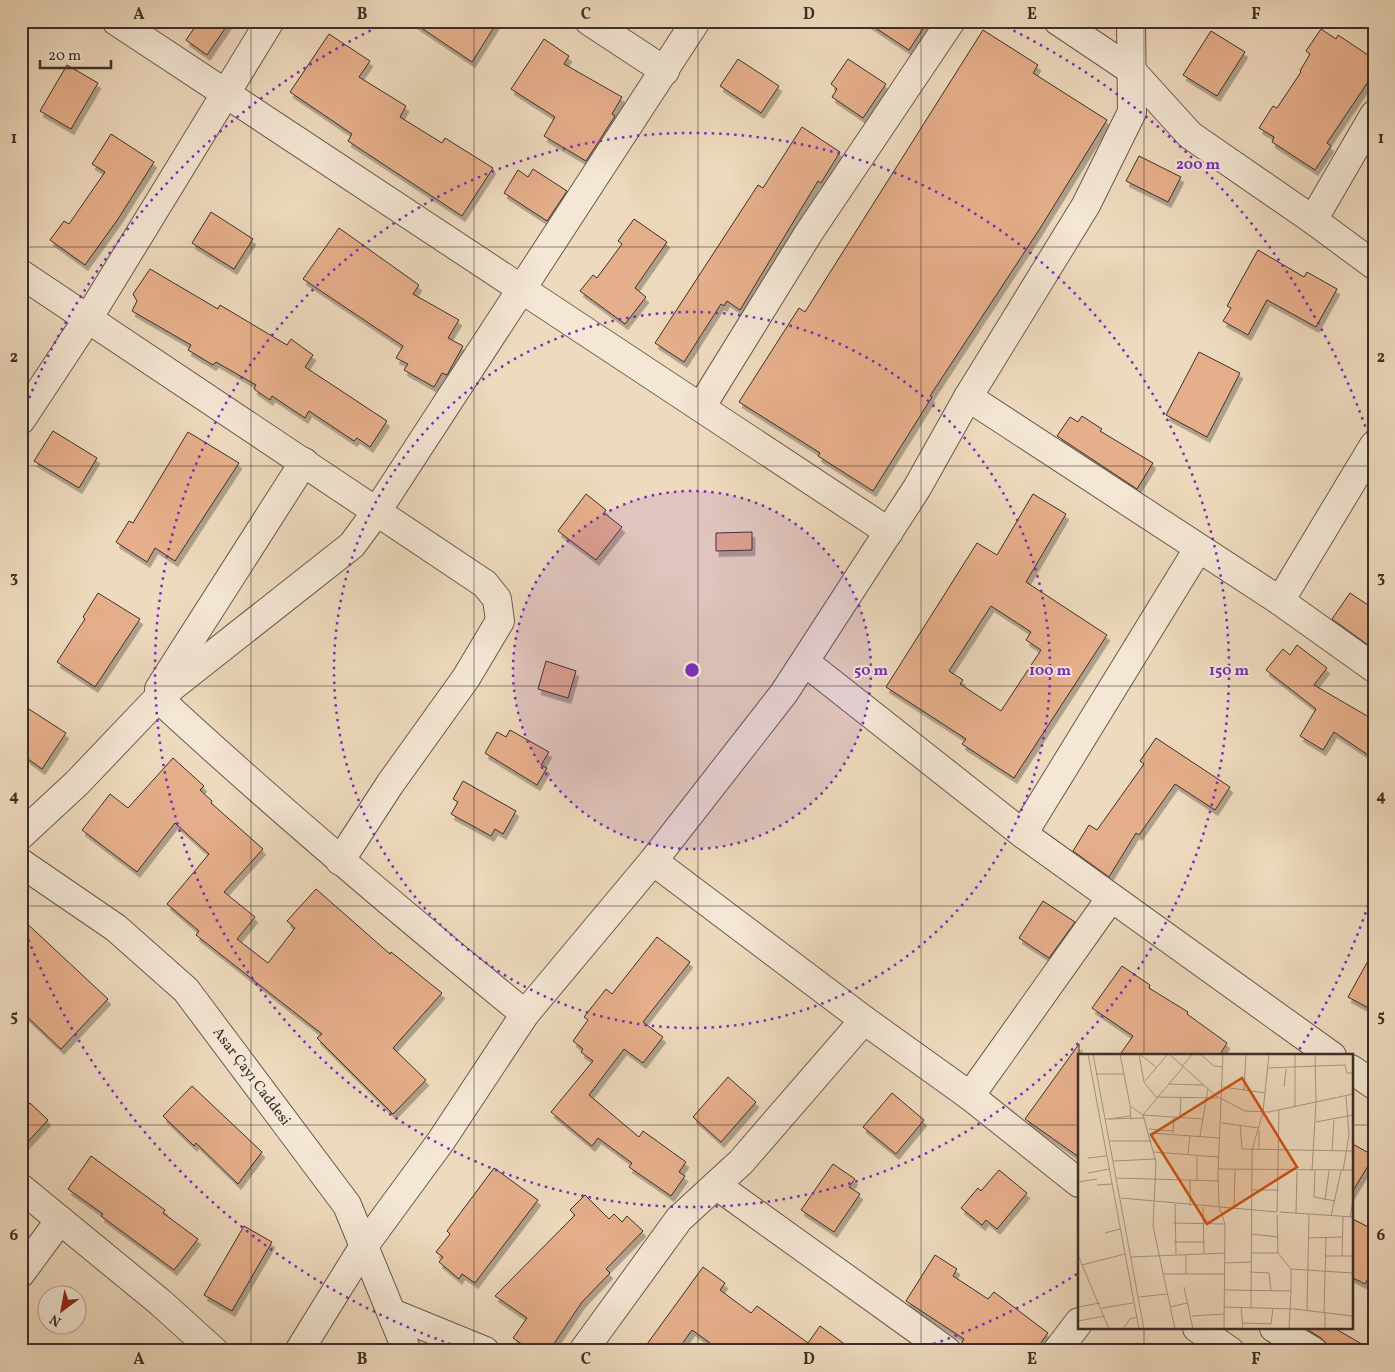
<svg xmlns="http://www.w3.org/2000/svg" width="1395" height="1372" font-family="Vollkorn,serif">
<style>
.building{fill:#e6af8b;stroke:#3d2f29;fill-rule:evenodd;filter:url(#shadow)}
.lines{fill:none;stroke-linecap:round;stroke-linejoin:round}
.minor-casing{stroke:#695a4e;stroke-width:30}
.minor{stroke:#f4e7d5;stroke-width:28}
.grid{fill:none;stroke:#3d2f29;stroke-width:1;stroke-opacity:0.55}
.ring{fill:none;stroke:#7b2cbf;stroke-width:2.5;stroke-dasharray:2.5 5}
.labels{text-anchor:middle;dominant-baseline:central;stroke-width:4;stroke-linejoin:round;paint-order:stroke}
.street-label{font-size:15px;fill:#3d2f29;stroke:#f4e7d5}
.inset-road{fill:none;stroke:#a79682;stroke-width:1}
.view{fill:#ce5310;fill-opacity:0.15;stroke:#ce5310;stroke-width:2.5}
.inset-edge{fill:none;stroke:#3d2f29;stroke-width:2.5}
.centre{fill:#7b2cbf;stroke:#f4e7d5;stroke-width:2.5}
.ring-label{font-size:15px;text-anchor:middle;font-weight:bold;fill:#7b2cbf;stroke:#f4e7d5;stroke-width:4;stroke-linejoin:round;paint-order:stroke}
.neatline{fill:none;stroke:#3d2f29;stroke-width:2}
.grid-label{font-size:16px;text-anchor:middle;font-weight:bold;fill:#3d2f29}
</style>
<defs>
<filter id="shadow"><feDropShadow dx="3" dy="5.5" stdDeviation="0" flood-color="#0004"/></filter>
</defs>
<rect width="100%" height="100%" fill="#eedabe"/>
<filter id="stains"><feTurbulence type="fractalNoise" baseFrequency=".004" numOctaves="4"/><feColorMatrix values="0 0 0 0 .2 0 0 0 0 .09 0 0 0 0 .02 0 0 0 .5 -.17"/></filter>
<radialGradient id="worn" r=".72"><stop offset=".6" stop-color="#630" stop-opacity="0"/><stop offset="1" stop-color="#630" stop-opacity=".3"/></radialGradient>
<g class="building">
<path d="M199,21H230L207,55L186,40Z"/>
<path d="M411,21H498L472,62Z"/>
<path d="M865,21H928L909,50Z"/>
<path d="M1321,29L1336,39L1338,35L1374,59V73L1327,143L1331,146L1315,170L1272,142L1274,137L1259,128L1273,106L1277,108L1301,72L1300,71L1310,54L1306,51Z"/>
<path d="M983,30L1038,65L1033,73L1107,120L1039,230L930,396L932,397L873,491L818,456L820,453L739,402L799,308L805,312Z"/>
<path d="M1211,31L1245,52L1217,96L1183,75Z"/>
<path d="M329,34L370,61L359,77L406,106L400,117L442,143L445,138L493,168L462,216L348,141L352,134L290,92Z"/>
<path d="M544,39L569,56L564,64L622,97L612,114L615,116L586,161L544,136L555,117L511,89Z"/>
<path d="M738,59L779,86L761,113L720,86Z"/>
<path d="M848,59L886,84L863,118L832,97L837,89L831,84Z"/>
<path d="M67,65L98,83L71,129L40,111Z"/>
<path d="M802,127L840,152L821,183L818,181L740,310L727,301L724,306L721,304L684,362L655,343L758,185L763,188Z"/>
<path d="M111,134L154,162L118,219L85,265L50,240L64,221L69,224L105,172L92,164Z"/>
<path d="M1139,156L1181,177L1168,202L1126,181Z"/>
<path d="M533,169L567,191L547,221L504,193L518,170L528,177Z"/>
<path d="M211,212L253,239L234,269L192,243Z"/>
<path d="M634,219L667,242L635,288L646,297L625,324L580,291L593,275L597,278L622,244L618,241Z"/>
<path d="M339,228L419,285L413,294L459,320L448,338L463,346L447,375L442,373L434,387L404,370L408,364L396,358L403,346L303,279Z"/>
<path d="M1258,250L1304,277L1307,272L1337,289L1316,327L1267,300L1248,335L1223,321L1231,308L1227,306Z"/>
<path d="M150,269L218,309L220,305L287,345L291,339L313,355L305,367L387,421L370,447L357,438L354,441L309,411L305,418L272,396L270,400L254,389L256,385L216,362L213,365L188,350L191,345L132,311L137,301L133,294Z"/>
<path d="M1199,352L1240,373L1207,437L1166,415Z"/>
<path d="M1082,416L1102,429L1100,431L1153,463L1137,489L1057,436L1070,417L1078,422Z"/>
<path d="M53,431L97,458L79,488L34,461Z"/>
<path d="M188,432L239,463L175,561L155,548L147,562L116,542L129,521L133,523Z"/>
<path d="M586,494L606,510L604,513L622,527L596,560L558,531Z"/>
<path d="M1033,494L1066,514L1026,582L1107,635L1014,778L962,744L966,739L886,687L977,543L997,555ZM991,606L1031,632L1026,640L1041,650L1001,711L960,684L963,680L949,671Z"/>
<path d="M752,532V550L716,551V533Z"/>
<path d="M98,593L140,619L95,687L57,662L85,619L83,617Z"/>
<path d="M1350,593L1374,609V636L1368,645L1332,619Z"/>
<path d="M1297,645L1327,668L1314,685L1374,720V759L1334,732L1323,750L1300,736L1316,709L1266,670L1283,649L1290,655Z"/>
<path d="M546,661L576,671L568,698L538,689Z"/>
<path d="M21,704L66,733L42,769L21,754Z"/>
<path d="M510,730L549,752L541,765L547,768L537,785L485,753L497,732L506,737Z"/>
<path d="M1156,738L1230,787L1215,810L1175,784L1139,835L1136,833L1109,877L1073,851L1089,825L1097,830L1144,764L1140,761Z"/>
<path d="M173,758L204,786L200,790L212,801L211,803L263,849L224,892L255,917L237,939L268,963L295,928L287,921L316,889L390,954L391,952L442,993L393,1048L426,1080L393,1114L317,1038L322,1034L196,935L199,931L167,904L209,854L175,823L137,872L82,830L110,794L128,808Z"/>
<path d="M463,781L516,811L503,834L495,829L491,836L451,814L458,802L453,799Z"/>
<path d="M1043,901L1075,922L1049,958L1019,938Z"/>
<path d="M21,918L108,999L61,1049L21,1011Z"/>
<path d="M657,937L690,962L643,1022L663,1037L643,1063L624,1049L589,1095L639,1137L643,1131L686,1162L679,1172L685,1176L671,1196L629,1167L632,1163L598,1138L592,1146L551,1112L593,1061L581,1052L583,1049L573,1041L588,1020L584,1017L606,989L612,994Z"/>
<path d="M1374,950V1011L1348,997Z"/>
<path d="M1122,966L1150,985L1149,988L1188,1012L1187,1014L1227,1043L1219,1056H1119L1133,1036L1092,1008Z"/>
<path d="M1079,1044V1157L1025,1119Z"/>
<path d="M728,1077L756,1102L721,1142L693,1117Z"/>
<path d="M192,1086L262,1152L238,1184L196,1143L194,1146L163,1116Z"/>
<path d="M892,1093L924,1120L896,1154L863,1127Z"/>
<path d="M30,1103L48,1120L21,1149V1113Z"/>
<path d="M1351,1143L1374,1156L1351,1194Z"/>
<path d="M91,1156L165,1210L163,1213L198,1239L174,1270L101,1216L103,1214L68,1189Z"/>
<path d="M833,1164L855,1179L849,1187L860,1194L834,1232L801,1210Z"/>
<path d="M494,1168L538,1200L475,1283L462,1274L459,1279L439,1262L443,1257L436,1252L450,1234L447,1231Z"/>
<path d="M999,1170L1027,1193L997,1229L986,1220L982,1225L961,1208L978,1188L981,1191Z"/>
<path d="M585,1195L609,1219L614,1214L622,1222L627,1216L643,1231L606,1269L610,1273L582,1302L549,1351H532L513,1338L527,1318L495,1296L575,1215L570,1210Z"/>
<path d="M1351,1218L1374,1230V1268L1365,1284L1351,1277Z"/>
<path d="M244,1226L272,1242L232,1311L204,1295Z"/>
<path d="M935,1255L957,1269L953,1276L988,1299L994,1292L1048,1333L1035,1351H962L961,1344L964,1339L906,1301Z"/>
<path d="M703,1267L725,1283L720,1290L751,1313L757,1306L808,1343L820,1326L854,1351H721L692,1330L677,1351H642Z"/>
<path d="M1305,1328H1334L1374,1351H1329L1327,1344L1321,1338Z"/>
</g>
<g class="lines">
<g class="minor-casing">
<g id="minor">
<path d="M116,21L889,532"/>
<path d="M589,21L665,71"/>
<path d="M1058,21L1131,70L1190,135L1313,220L1374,265"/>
<path d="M1313,220L1374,115"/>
<path d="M21,274L485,584L497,599L500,621L466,678L390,784L340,861"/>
<path d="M968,397L1280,601L1374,668"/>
<path d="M701,407L808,234L951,21"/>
<path d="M21,420L89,317L270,21"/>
<path d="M1280,601L1374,445"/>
<path d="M805,662L1023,834L1332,1056"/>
<path d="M159,689L304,462"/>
<path d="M158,698C277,808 400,912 525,1014"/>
<path d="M1023,834L1198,549"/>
<path d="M21,835L77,783L158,698L352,545L377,511L696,21"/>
<path d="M653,861L864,1020L970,1096L1079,1183"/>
<path d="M21,863L116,928L186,990L347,1205L407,1351"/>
<path d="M1351,1069L1374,1085"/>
<path d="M970,1096L1110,899"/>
<path d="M716,1185L947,1351"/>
<path d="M21,1188L161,1303L214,1351"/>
<path d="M21,1273L60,1220"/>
<path d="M392,1313L485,1351"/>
<path d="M1197,1328L1230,1351"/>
<path d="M1274,1328L1313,1351"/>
<path d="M299,1351L364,1246L441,1141L525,1014L653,861L784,693L917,488L968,397L1086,205L1132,112L1131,21"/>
<path d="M583,1351L679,1219L741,1162L864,1020"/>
<path d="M1057,1351L1079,1322"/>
</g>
</g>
<use href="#minor" class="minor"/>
</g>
<path class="grid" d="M251,21V1351M474,21V1351M698,21V1351M921,21V1351M1144,21V1056M21,247H1374M21,466H1374M21,686H1374M21,906H1374M21,1125H1079M1351,1125H1374M1144,1328V1351"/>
<circle cx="692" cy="670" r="179" fill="#7b2cbf" fill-opacity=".12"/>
<g class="ring">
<circle cx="692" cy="670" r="179"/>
<circle cx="692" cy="670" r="358"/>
<circle cx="692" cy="670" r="537"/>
<path d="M1373 891A716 716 0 0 1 1296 1055M1077 1274A716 716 0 0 1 919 1349M465 1349A716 716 0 0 1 21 921M21 419A716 716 0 0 1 384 24M1000 24A716 716 0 0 1 1373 449"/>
</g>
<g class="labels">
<g class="street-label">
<text transform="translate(251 1077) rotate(53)">Asar Çayı Caddesi</text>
</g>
</g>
<g transform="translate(1078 1054)">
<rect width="275" height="275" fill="#eedabe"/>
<path class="inset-road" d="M10,0L61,275M15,0L66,275M42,0L52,51M61,0L66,28L78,43L140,44M62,0L79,14M91,0L138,42L167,57L191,58L275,40M122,0L136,12L145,13M145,0L140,119L141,152L147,170L146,275M217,0V53M104,12L115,0M190,14L267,11L269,19H275M18,20H45M67,27L90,0M91,30L125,31M145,33L187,39M206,33L208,15M166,36L168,0M102,64L103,43M28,65L67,64M31,65L52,62M53,66L52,52L65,61L125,65M238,68L275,61M144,69L181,74M162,71L164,95L275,97M71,75L95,77M72,79L142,84M95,79L96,64M122,82L130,35M32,87H74M181,96V76M254,97L256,66M76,98L140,103M110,100L112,82M119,101V127M10,104L28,102M35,107L77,105M140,115L275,116M234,117L238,48L237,0M237,117L236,143L257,147M265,117L271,81L268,42M10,119L31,115M39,124L140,127M112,126V152M0,128L19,125M19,131L34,130M173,136H201M43,144L199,158M247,146L251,117M97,150L98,200M125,153L126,199M156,155L157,115M199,158L201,56M202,158L275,163M218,160L219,117M199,161L200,199L213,215V237M253,162L263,117M272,163L275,148M95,169L147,170M27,179L42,175M173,180L200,183M231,184L265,183M96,188H126M173,199H200M108,200V220M0,201L31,275M247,202H275M264,202L265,163M53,203L147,199M147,209L173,208M4,211L47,200M213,215L275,219M172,218L191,219L193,237M85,220H147M106,233L115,275M147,236L213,237L211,275M61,243L89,240M0,253L22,249M92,253L109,249M146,253L216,255L275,262M163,253L165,275M24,254L55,249M173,254L174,96L185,58L191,0M229,256L231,161M246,259L248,184M114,262L146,260M0,267L27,262M165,269L193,270L195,254M45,275L52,265L59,263M97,275L75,172L78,108L65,61L105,13M247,275V259"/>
<path class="view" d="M164,24L219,113L129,170L73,81Z"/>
<rect width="275" height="275" class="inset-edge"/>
</g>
<circle cx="692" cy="670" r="8" class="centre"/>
<g class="ring-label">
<text x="1198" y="169">200 m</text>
<text x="871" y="675">50 m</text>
<text x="1050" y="675">100 m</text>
<text x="1229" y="675">150 m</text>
</g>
<rect width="1395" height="1372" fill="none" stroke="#eedabe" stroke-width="55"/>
<g transform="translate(62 1310) rotate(212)"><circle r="24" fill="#f4e7d5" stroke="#ab9d90"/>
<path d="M0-4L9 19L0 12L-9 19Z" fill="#8f2418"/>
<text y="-8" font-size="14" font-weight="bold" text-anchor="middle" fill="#3d2f29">N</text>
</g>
<path d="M40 60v8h71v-8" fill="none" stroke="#3d2f29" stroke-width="2.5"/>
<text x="48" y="60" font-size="15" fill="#3d2f29" stroke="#f4e7d5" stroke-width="4" paint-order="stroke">20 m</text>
<rect x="28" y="28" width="1340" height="1316" class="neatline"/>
<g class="grid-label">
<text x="139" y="19">A</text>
<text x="362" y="19">B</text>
<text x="586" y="19">C</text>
<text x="809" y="19">D</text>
<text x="1032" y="19">E</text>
<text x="1256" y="19">F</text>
<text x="14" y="143">1</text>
<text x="1381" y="143">1</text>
<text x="14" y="362">2</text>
<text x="1381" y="362">2</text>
<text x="14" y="582">3</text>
<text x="1381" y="582">3</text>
<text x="14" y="801">4</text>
<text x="1381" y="801">4</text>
<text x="14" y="1021">5</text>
<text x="1381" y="1021">5</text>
<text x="14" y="1240">6</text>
<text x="1381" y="1240">6</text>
<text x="139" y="1364">A</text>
<text x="362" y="1364">B</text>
<text x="586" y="1364">C</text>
<text x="809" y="1364">D</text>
<text x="1032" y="1364">E</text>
<text x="1256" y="1364">F</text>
</g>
<rect width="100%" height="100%" filter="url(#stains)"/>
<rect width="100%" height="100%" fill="url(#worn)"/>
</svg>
